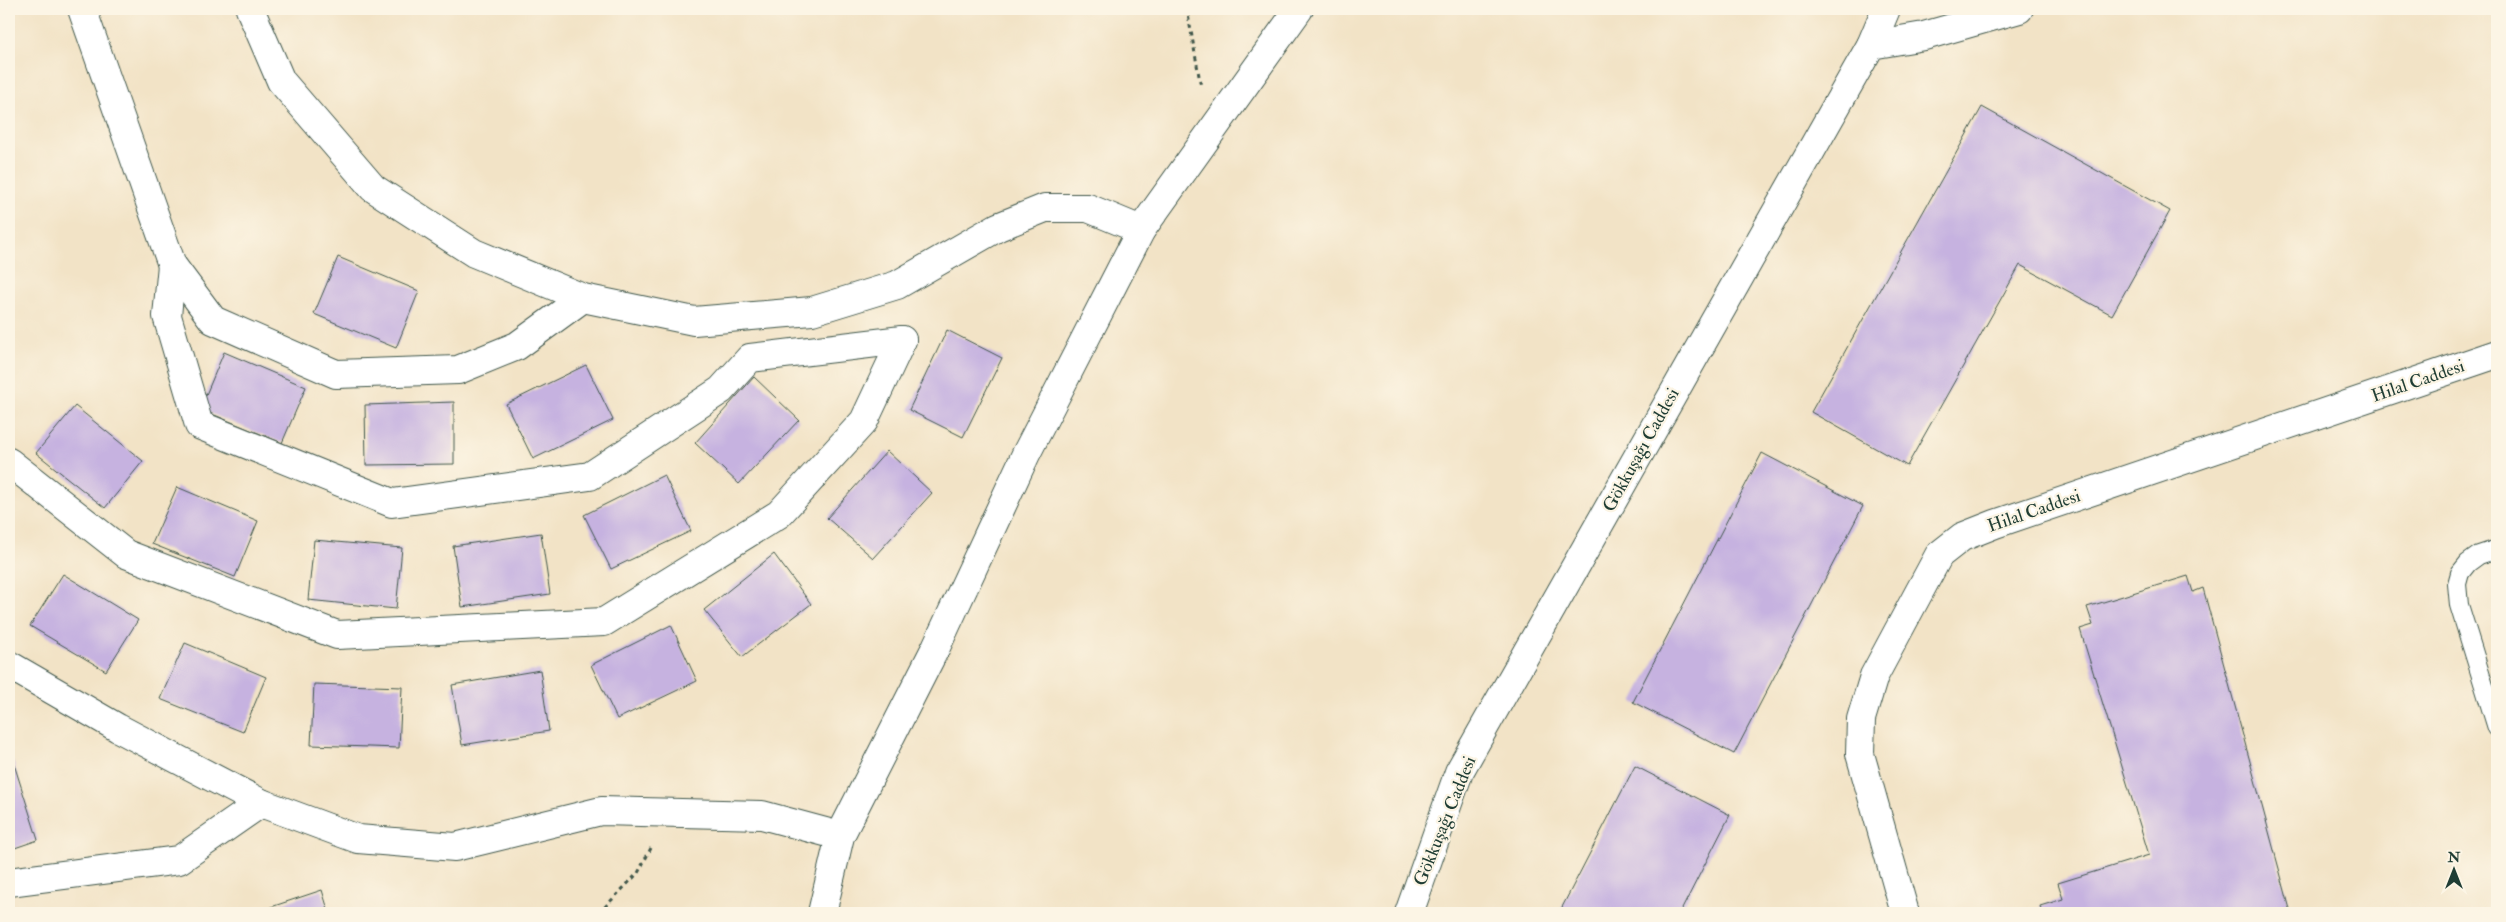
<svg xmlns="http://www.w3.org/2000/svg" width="2506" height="922" font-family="'IM FELL Double Pica',serif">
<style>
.building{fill:#c6b2e0}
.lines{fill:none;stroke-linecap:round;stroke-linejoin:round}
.service-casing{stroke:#3f564a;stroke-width:20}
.minor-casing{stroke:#3f564a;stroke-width:30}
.path{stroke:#3f564a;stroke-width:3;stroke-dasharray:4 4;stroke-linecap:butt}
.service{stroke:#fff;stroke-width:18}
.minor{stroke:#fff;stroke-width:28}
.labels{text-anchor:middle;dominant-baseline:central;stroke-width:4.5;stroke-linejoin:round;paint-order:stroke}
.street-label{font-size:18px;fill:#1f3d34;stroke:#fcf5e5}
</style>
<rect width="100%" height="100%" fill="#fcf5e5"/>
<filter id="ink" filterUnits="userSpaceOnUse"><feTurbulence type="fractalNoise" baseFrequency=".02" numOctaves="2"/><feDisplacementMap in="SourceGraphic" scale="10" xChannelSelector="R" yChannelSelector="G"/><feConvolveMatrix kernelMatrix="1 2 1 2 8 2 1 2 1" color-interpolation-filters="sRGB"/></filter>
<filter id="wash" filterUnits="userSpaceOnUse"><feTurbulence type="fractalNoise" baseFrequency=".0096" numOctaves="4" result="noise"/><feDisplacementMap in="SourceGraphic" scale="20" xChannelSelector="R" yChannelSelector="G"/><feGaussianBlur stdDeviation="1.12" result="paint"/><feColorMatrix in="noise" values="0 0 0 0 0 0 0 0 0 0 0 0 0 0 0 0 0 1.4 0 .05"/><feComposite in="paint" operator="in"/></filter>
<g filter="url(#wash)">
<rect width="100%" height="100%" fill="#f2e3c6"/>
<g id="blocks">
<g class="building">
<path d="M1982,107L2170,211L2112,315L2020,265L1907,466L1811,412Z"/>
<path d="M338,257L419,291L396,348L314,314Z"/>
<path d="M947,330L1002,358L963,437L909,410Z"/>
<path d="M224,352L306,387L282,443L200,409Z"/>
<path d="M586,365L613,420L533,459L506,404Z"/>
<path d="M754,377L799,420L739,484L695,443Z"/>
<path d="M454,402V464L366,465L365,405Z"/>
<path d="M75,406L143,461L105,508L36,453Z"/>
<path d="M887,451L932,493L873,558L827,518Z"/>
<path d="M1762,453L1863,506L1734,754L1633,702Z"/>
<path d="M664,475L691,531L611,569L584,515Z"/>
<path d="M177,487L258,521L235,577L152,544Z"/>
<path d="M541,533L550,594L462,607L453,546Z"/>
<path d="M314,540L402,548L396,609L308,600Z"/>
<path d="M774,554L811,604L742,657L704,610Z"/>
<path d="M63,574L138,620L106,671L30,626Z"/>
<path d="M2188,576L2193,592L2203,588L2291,913H2042L2040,906L2063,899L2058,883L2149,855L2080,629L2093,625L2087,607Z"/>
<path d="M671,625L697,681L617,719L591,665Z"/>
<path d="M185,643L266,677L243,732L160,699Z"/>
<path d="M540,670L549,731L462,745L452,685Z"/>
<path d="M314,684L402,687L399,748L311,745Z"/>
<path d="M13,761L38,840L9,850V762Z"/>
<path d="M1635,766L1730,815L1680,913H1559Z"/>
<path d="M322,890L329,913H270L268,908Z"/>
</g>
</g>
</g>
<g filter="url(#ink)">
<use href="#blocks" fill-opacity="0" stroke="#3f564a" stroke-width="1"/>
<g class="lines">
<g class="service-casing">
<path id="service" d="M2497,549L2479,555L2468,563L2460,573L2457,584L2459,605L2497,728"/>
</g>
<g class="minor-casing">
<g id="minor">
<path d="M82,9L172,265L213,320L336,374L458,370L517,346L583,298"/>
<path d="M250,9L281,81L373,188L474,253L583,298L694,321L812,311L897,285L998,227L1045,208H1088L1141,230"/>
<path d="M1871,45L1886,9"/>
<path d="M172,265L167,316L199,425L392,503L590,476L721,390L750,358L902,340"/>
<path d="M9,462L126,554L337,635L604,622L779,514L864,421L902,340"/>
<path d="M9,665L118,728L261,803L358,839L455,847L601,811L762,815L840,836"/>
<path d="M9,882L179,860L261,803"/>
<path d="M822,913L840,836L936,647L1026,454L1141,230L1299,9"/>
<path d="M1409,913L1459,772L1871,45L1924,36L2019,9"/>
<path d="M1905,913L1860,754L1861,719L1874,676L1939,555L1962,537L1995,524L2497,354"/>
</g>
</g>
<g class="path">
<path d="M1187,9L1201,87"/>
<path d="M599,913L638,873L651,848"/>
</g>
<use href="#service" class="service"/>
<use href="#minor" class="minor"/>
</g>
</g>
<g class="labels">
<g class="street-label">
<text transform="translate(2418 381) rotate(-19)">Hilal Caddesi</text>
<text transform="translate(1641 450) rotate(-61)">Gökkuşağı Caddesi</text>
<text transform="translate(2034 511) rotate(-19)">Hilal Caddesi</text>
<text transform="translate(1445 821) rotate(-68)">Gökkuşağı Caddesi</text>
</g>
</g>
<rect width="2506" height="922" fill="none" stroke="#fcf5e5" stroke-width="30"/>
<g transform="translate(2454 870)" stroke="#fcf5e5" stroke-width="4" paint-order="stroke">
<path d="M0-4L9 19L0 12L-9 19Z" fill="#1f3d34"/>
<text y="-8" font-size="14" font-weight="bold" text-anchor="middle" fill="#1f3d34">N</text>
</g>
</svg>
